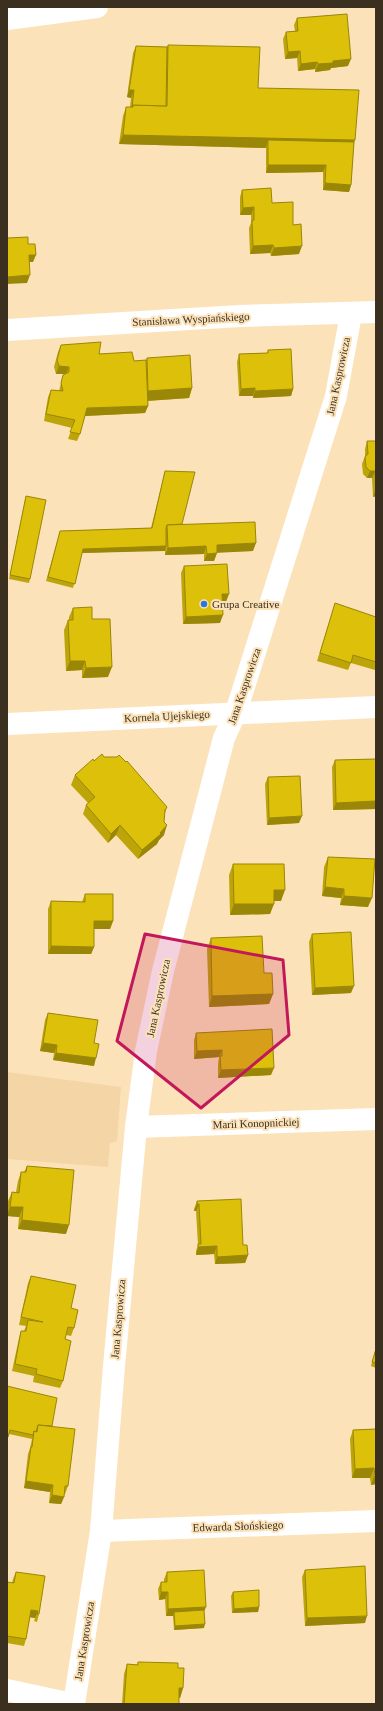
<svg xmlns="http://www.w3.org/2000/svg" width="383" height="1711" font-family="Georgia,serif">
<style>
.built{fill:#f4d6a6}
.lines{fill:none;stroke-linecap:round;stroke-linejoin:round}
.minor{stroke:#fff;stroke-width:22}
.wall{fill:#bda509}
.shaded-wall{fill:#9a8607}
.building{fill:#dcc00a;stroke:#9a8607}
.marked{fill:#c2185b;fill-opacity:0.2;stroke:#c2185b;stroke-width:3;stroke-linejoin:round}
.poi-dot{fill:#2c76e2;stroke:#fce2b8;stroke-width:1.5}
.labels{text-anchor:middle;dominant-baseline:central;stroke-width:4;stroke-linejoin:round;paint-order:stroke}
.street-label{font-size:11px;fill:#3b3020;stroke:#fce2b8}
.poi-label{font-size:11px;fill:#3b3020;stroke:#fce2b8;text-anchor:start}
</style>
<rect width="100%" height="100%" fill="#fce2b8"/>
<path class="built" d="M7,1072L121,1087L117,1141L110,1143L108,1167L7,1159Z"/>
<g class="lines">
<g class="minor">
<path d="M7,19L97,7"/>
<path d="M7,330L240,316L376,312"/>
<path d="M7,724L376,707"/>
<path d="M136,1127L376,1119"/>
<path d="M101,1531L376,1521"/>
<path d="M7,1690L72,1704"/>
<path d="M74,1704L101,1531L114,1366L136,1127L146,1051L163,971L224,738L236,712L336,396L351,314"/>
</g>
</g>
<g class="wall">
<path d="M297,18L348,66L331,68L330,70L315,72V69L298,71L297,58L285,59L283,39L286,32L295,31L294,25Z"/>
<path d="M168,45L258,88L354,143L351,185L349,192L323,190V172L266,173V148L119,144L123,116L126,107H130L131,98L127,97L133,53L136,46L167,47Z"/>
<path d="M242,190L272,203L293,225L299,254L271,256L270,253L250,254L249,228L251,223V215H240V197Z"/>
<path d="M61,345L134,361L146,360L147,358L192,388L189,398L148,401V406L145,413L85,416L80,434L77,441L68,439L72,428L44,421L48,397L51,390L59,391L63,375L65,374H56L54,367L58,352Z"/>
<path d="M268,350L293,389L291,396L253,398V396H239L237,362L239,354L267,353Z"/>
<path d="M367,441H376V496L373,497L372,478H367L363,474L362,464L365,456V449Z"/>
<path d="M165,471L182,524L253,551L217,552L214,561H204V554L165,555V550L82,553L73,588L46,581L60,531L151,528L164,475Z"/>
<path d="M26,496L30,579L29,583L9,579L25,500Z"/>
<path d="M184,566L226,602H222L220,623L183,624L181,573Z"/>
<path d="M335,603L376,617V669L375,670L351,663L348,670L317,661Z"/>
<path d="M73,608L92,619L108,677L82,678V670L66,671L64,630L68,620H69V617Z"/>
<path d="M104,757L167,807L164,816V835L159,840L157,844L138,859L116,835L108,843L83,814L86,805L88,803L71,785L75,775L94,761Z"/>
<path d="M376,759V809L333,810L332,767L335,760Z"/>
<path d="M268,777L299,823L267,825L265,784Z"/>
<path d="M328,857L368,907L340,905L341,898L322,896L324,867Z"/>
<path d="M233,864L281,901H274L270,914L230,915L229,875Z"/>
<path d="M85,894L113,921L110,929H94V947L91,954H48V909L51,901L82,902Z"/>
<path d="M312,934L351,993L312,995L309,942Z"/>
<path d="M211,938L273,994L269,1004L209,1007L207,949Z"/>
<path d="M48,1013L94,1043V1066L53,1060L54,1053L40,1051L45,1020Z"/>
<path d="M196,1033L271,1075L218,1078V1064L219,1057L194,1059V1040Z"/>
<path d="M27,1166L66,1234L18,1229L19,1217L7,1216L8,1201L12,1192H16L18,1181L21,1172H24Z"/>
<path d="M197,1201L243,1245L248,1255L245,1263L215,1264L214,1254L196,1255V1251L198,1245L196,1211H194V1209Z"/>
<path d="M31,1276L71,1308L74,1328L71,1336L66,1335L65,1339L63,1381L60,1388L33,1382L34,1376L12,1371L19,1338L21,1331H24L26,1326L19,1325L28,1283Z"/>
<path d="M376,1347V1368L371,1366Z"/>
<path d="M7,1386L52,1426L68,1486L65,1494H64V1497L61,1504L49,1503L50,1492L24,1488L28,1454L30,1448L32,1439L9,1434L7,1441Z"/>
<path d="M376,1429V1484L371,1485L370,1478H352L350,1439L353,1430Z"/>
<path d="M305,1570L365,1623L305,1626L302,1577Z"/>
<path d="M16,1572L39,1614L37,1622L34,1621L35,1618L30,1617L26,1639L24,1646L7,1643V1582L12,1583L13,1579Z"/>
<path d="M167,1572L204,1610V1628L174,1630L173,1616H166L165,1599L159,1600L158,1589L161,1582H164V1579Z"/>
<path d="M233,1592L259,1607L258,1612L232,1613L231,1596Z"/>
<path d="M138,1662L178,1668L183,1688L180,1698H179V1704H122L124,1674L127,1664L137,1665Z"/>
</g>
<g class="shaded-wall">
<path d="M300,51L297,58L285,59L288,52Z"/>
<path d="M351,59L348,66L331,68L330,70L315,72L318,64L333,61Z"/>
<path d="M317,62L315,69L298,71L301,64Z"/>
<path d="M129,90H134L131,98L127,97Z"/>
<path d="M123,135L355,140L352,150L268,140L266,148L119,144Z"/>
<path d="M268,165H326L323,172L266,173Z"/>
<path d="M325,183L351,185L349,192L323,190Z"/>
<path d="M254,207L251,215H240L243,208Z"/>
<path d="M273,245L270,253L250,254L253,246Z"/>
<path d="M302,246L299,254L271,256L274,248Z"/>
<path d="M29,255H36L33,262H26Z"/>
<path d="M30,275L27,283L7,284V277Z"/>
<path d="M59,366L69,367L66,374H56Z"/>
<path d="M192,388L189,398L144,401L148,391Z"/>
<path d="M255,388L253,396H239L241,389Z"/>
<path d="M293,389L291,396L253,398L255,391Z"/>
<path d="M148,406L145,413L84,416L87,408Z"/>
<path d="M370,471H375L372,478H367Z"/>
<path d="M376,489V496L373,497Z"/>
<path d="M256,543L253,551L214,553L217,545Z"/>
<path d="M166,546L165,551L82,553L83,549Z"/>
<path d="M206,546L204,554L165,555L168,548Z"/>
<path d="M217,553L214,561H204L207,554Z"/>
<path d="M222,594H229L226,602H219Z"/>
<path d="M223,615L220,623L183,624L186,617Z"/>
<path d="M70,661H85L82,670L66,671Z"/>
<path d="M112,667L108,677L82,678L86,668Z"/>
<path d="M376,801V809L333,810L336,803Z"/>
<path d="M302,816L299,823L267,825L269,818Z"/>
<path d="M120,825L116,835L108,843L111,834Z"/>
<path d="M167,825L164,835L159,840L157,844L138,859L142,850L160,833Z"/>
<path d="M325,887L344,889L341,898L322,896Z"/>
<path d="M274,890H285L281,901H270Z"/>
<path d="M344,896L372,898L368,907L340,905Z"/>
<path d="M234,904H274L270,914L230,915Z"/>
<path d="M94,921H113L110,929H92Z"/>
<path d="M51,946L94,947L91,954H48Z"/>
<path d="M354,986L351,993L312,995L315,988Z"/>
<path d="M273,994L269,1004L209,1007L212,996Z"/>
<path d="M43,1043L57,1045L54,1053L40,1051Z"/>
<path d="M222,1050L219,1057L194,1059L197,1051Z"/>
<path d="M56,1053L96,1058L94,1066L53,1060Z"/>
<path d="M274,1068L271,1075L218,1078L221,1070Z"/>
<path d="M197,1204H199L196,1211H194Z"/>
<path d="M10,1207H23L19,1217L7,1216Z"/>
<path d="M22,1220L69,1225L66,1234L18,1229Z"/>
<path d="M217,1246L214,1254L196,1255L198,1247Z"/>
<path d="M248,1255L245,1263L215,1264L217,1257Z"/>
<path d="M374,1468L370,1478H352L355,1469Z"/>
<path d="M375,1475H376V1484L371,1485Z"/>
<path d="M26,1481L53,1485L50,1492L24,1488Z"/>
<path d="M52,1495L64,1497L61,1504L49,1503Z"/>
<path d="M161,1592H168L165,1599L159,1600Z"/>
<path d="M206,1607L203,1614L174,1612L173,1616H166L168,1609Z"/>
<path d="M259,1607L258,1612L232,1613L234,1609Z"/>
<path d="M31,1610L38,1611L35,1618L28,1617Z"/>
<path d="M367,1616L365,1623L305,1626L307,1618Z"/>
<path d="M205,1624L204,1628L174,1630L175,1626Z"/>
<path d="M179,1688H183L180,1698L176,1697Z"/>
</g>
<g class="building">
<path d="M347,14L351,59L333,61V63L318,64L317,62L301,64L300,51L288,52L286,32L298,31L297,18Z"/>
<path d="M168,45L260,47L258,88L359,90L355,140L123,135L126,107H133V105L167,106Z"/>
<path d="M136,46L167,47L166,106L133,105L132,107L134,90H129Z"/>
<path d="M268,140L354,142L351,185L325,183L326,165H268Z"/>
<path d="M271,188L272,203L293,202V225L301,224L302,246L274,248L273,245L253,246L252,221L254,220V207L243,208L242,190Z"/>
<path d="M28,237V244H35L36,255H29L30,275L7,277V238Z"/>
<path d="M101,342L99,354L132,352L134,361L146,360L148,406L87,408L80,434L70,432L75,420L46,414L51,390L63,391L61,383L63,375L69,372V367L59,366L57,360L61,345Z"/>
<path d="M291,349L293,389L255,391V388L241,389L239,354L268,353V350Z"/>
<path d="M190,355L192,388L148,391L147,358Z"/>
<path d="M367,441H376V489L375,471H370L366,467L365,457L368,454Z"/>
<path d="M165,471L195,472L182,524L167,525L166,528V546L83,549L75,584L48,577L60,531L152,528Z"/>
<path d="M26,496L46,500L30,579L10,575Z"/>
<path d="M255,522L256,543L217,545V553L207,554L206,546L168,548L167,525Z"/>
<path d="M227,564L229,594H222L223,615L186,617L184,566Z"/>
<path d="M335,603L376,617V662L353,655L351,663L320,653Z"/>
<path d="M92,607V619H110L112,667L86,668L85,661H70L68,620H73V608Z"/>
<path d="M102,754L104,757H117L119,755L126,762L127,761L167,807L165,810L164,822L167,825L160,833L161,834L142,850L120,825L111,834L86,805L95,797L75,775L93,759L94,761Z"/>
<path d="M376,759V801L336,803L335,760Z"/>
<path d="M300,776L302,816L269,818L268,777Z"/>
<path d="M328,857L375,859L372,898L344,896V889L325,887Z"/>
<path d="M233,864H284L285,890H274V904H234Z"/>
<path d="M85,894H113V921H94V947L51,946V901L85,902Z"/>
<path d="M351,932L354,986L315,988L312,934Z"/>
<path d="M262,936L264,973H272L273,994L212,996L211,938Z"/>
<path d="M48,1013L98,1020L94,1043L99,1044L96,1058L56,1053L57,1045L43,1043Z"/>
<path d="M272,1029L274,1068L221,1070L220,1056H222V1050L197,1051L196,1033Z"/>
<path d="M27,1166L74,1170L69,1225L22,1220L23,1207H10L12,1192L19,1193L21,1172H26Z"/>
<path d="M241,1199L243,1245H247L248,1255L217,1257V1246L198,1247V1244H201L199,1204H197V1201Z"/>
<path d="M31,1276L76,1285L71,1308L78,1310L74,1328L68,1327L65,1339L71,1341L63,1381L36,1374L37,1369L15,1364L21,1331H26L28,1320L43,1322L21,1317Z"/>
<path d="M376,1349V1363L372,1362Z"/>
<path d="M7,1386L57,1398L52,1426L38,1425L36,1432L34,1431L33,1435L10,1430L8,1437H7Z"/>
<path d="M38,1425L75,1429L68,1486H65L64,1497L52,1495L53,1485L26,1481L31,1447H32L34,1431L37,1432Z"/>
<path d="M376,1429V1475H375L374,1468L355,1469L353,1430Z"/>
<path d="M365,1566L367,1616L307,1618L305,1570Z"/>
<path d="M204,1570L206,1607L168,1609V1592H161V1582H167V1572Z"/>
<path d="M16,1572L45,1576L39,1614H37L38,1611L31,1610L26,1639L7,1636V1582L14,1583Z"/>
<path d="M259,1590V1607L234,1609L233,1592Z"/>
<path d="M204,1610L205,1624L175,1626L174,1612Z"/>
<path d="M138,1662L178,1663V1668H184L183,1688H179V1704H124L127,1664L138,1665Z"/>
</g>
<path class="marked" d="M145,934L283,960L289,1035L201,1108L117,1041Z"/>
<circle class="poi-dot" cx="204" cy="604" r="4"/>
<g class="labels">
<g class="street-label">
<text transform="translate(191 319) rotate(-3)">Stanisława Wyspiańskiego</text>
<text transform="translate(338 376) rotate(-78)">Jana Kasprowicza</text>
<text transform="translate(244 686) rotate(-71)">Jana Kasprowicza</text>
<text transform="translate(167 716) rotate(-3)">Kornela Ujejskiego</text>
<text transform="translate(158 998) rotate(-78)">Jana Kasprowicza</text>
<text transform="translate(256 1123) rotate(-2)">Marii Konopnickiej</text>
<text transform="translate(118 1319) rotate(-85)">Jana Kasprowicza</text>
<text transform="translate(238 1526) rotate(-2)">Edwarda Słońskiego</text>
<text transform="translate(84 1641) rotate(-81)">Jana Kasprowicza</text>
</g>
<g class="poi-label">
<text x="212" y="604">Grupa Creative</text>
</g>
</g>
<rect width="383" height="1711" fill="none" stroke="#3b3020" stroke-width="16"/>
</svg>
